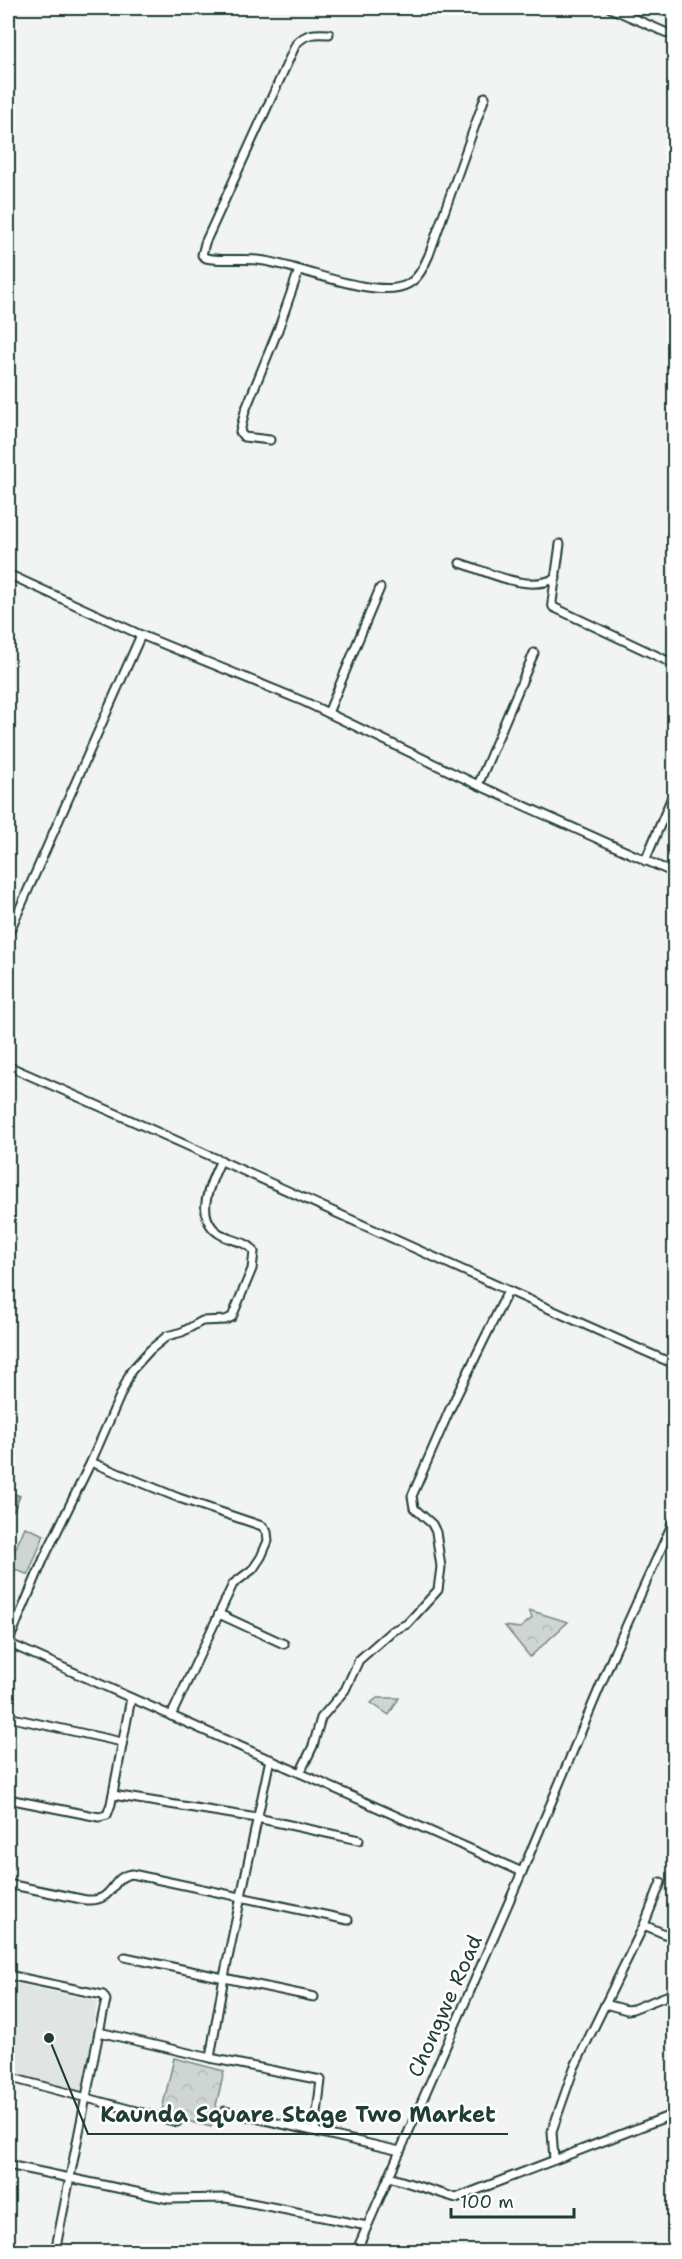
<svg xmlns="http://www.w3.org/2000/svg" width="682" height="2259" font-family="'Shantell Sans',sans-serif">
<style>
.built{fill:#e0e4e3}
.forest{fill:url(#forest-crowns);stroke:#768984;stroke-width:1.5}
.pitch{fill:#ced5d3;stroke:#768984;stroke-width:1.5}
.water{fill:url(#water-ripples);stroke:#6d807b;stroke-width:1.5}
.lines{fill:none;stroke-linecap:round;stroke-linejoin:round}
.street-casing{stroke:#1f3d34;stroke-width:11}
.street{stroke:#fff;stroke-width:7}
.labels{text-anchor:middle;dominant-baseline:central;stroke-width:5;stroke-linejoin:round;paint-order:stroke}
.street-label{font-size:21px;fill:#1f3d34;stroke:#fff}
.leader{fill:none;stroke:#1f3d34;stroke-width:2}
.callout-dot{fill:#1f3d34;stroke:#fff;stroke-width:2}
.callout-label{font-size:22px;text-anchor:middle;font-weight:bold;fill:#1f3d34;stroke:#fff;stroke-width:5;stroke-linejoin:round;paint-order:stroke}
</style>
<defs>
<pattern id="forest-crowns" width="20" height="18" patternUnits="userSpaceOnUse" patternTransform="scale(1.5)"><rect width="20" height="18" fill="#ced5d3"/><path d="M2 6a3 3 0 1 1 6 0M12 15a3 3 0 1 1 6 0" fill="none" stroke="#b0b8b6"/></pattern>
<pattern id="water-ripples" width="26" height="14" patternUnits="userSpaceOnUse" patternTransform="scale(1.5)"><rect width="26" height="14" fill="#a1adaa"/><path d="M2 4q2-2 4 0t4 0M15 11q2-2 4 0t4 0" fill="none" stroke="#838e8b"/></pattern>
</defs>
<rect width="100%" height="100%" fill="#f2f3f3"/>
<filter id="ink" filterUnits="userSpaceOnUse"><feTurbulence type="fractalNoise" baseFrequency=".0167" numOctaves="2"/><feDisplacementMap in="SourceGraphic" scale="12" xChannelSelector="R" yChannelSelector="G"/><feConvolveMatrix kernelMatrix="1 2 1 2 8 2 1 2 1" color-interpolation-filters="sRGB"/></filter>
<g filter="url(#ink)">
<path class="built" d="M8,1982L97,2001L82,2097L8,2075Z"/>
<g class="forest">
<path d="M529,1610L568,1622L530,1657L505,1626L520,1628L532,1618Z"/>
<path d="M377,1698H399L389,1715L371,1703Z"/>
<path d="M174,2058L224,2071L211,2127L161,2114Z"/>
</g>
<path class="pitch" d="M25,1527L44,1535L28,1575L8,1566Z"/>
<path class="water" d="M8,1491L20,1496L14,1511L8,1508Z"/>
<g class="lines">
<g class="street-casing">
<g id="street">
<path d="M610,8L674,36"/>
<path d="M329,34C315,33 306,33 296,44L205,243L202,255L206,258C225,262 245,257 265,261C298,266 378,301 408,284C419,278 424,266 429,255L485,97"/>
<path d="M270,440L244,437L240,432L245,411L278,330L299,270"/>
<path d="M560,544L552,602L553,607L674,664"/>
<path d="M460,563C489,572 527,593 556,578"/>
<path d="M8,574L141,635L305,702L478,785L674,873"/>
<path d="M328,713L380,588"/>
<path d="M478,785L534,653"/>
<path d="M645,861L674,792"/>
<path d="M8,935L141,635"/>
<path d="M8,1066C231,1163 451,1267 674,1364"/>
<path d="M91,1462L179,1498L262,1526L267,1532L268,1541L261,1557L253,1569L233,1584L171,1716"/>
<path d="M219,1614L284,1644"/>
<path d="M8,1643L522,1872L615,1651L674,1520"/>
<path d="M8,1643L44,1558L91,1462L131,1371L150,1350L167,1336L182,1332L202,1321L225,1320L232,1317L252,1269L254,1252C251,1244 240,1242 231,1239C190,1226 208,1187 221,1160"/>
<path d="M8,1717L122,1742"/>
<path d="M300,1773L313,1746L321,1718L345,1690L359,1660L392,1631L407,1624L438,1590L441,1567L436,1532L432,1524L414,1508L412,1496L450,1409L508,1291"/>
<path d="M113,1795L257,1818L359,1840"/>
<path d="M8,1799L99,1817L107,1815L111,1804L131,1698"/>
<path d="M8,1884L86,1900C116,1902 110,1876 132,1874L348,1920"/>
<path d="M644,1925L674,1938"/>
<path d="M125,1957L314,1997"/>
<path d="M8,1975L103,1995L106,2000L99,2032"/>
<path d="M605,2004L627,2010L633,2009L674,1993"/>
<path d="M210,2058L224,1977L270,1759"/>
<path d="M8,2077L177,2122"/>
<path d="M225,2111L400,2151"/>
<path d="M554,2160L552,2131L574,2068L644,1925L661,1882"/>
<path d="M8,2165L169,2199L226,2198L367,2226"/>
<path d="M389,2177L456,2198L674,2114"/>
<path d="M8,2251V2252"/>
<path d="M55,2252L99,2032L210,2058L321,2080L315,2130"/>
<path d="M356,2252L522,1872"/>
</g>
</g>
<use href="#street" class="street"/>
</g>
</g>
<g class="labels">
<g class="street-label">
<text transform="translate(445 2006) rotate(-66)">Chongwe Road</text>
</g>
</g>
<path class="leader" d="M49 2038L88 2134H508"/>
<circle class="callout-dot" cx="49" cy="2038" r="6"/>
<g class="callout-label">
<text x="298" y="2122">Kaunda Square Stage Two Market</text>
</g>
<rect width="682" height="2259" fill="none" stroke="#fff" stroke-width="30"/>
<rect x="15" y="15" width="652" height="2229" fill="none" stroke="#1f3d34" stroke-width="2" filter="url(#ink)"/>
<path d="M451 2208v9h123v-9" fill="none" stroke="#1f3d34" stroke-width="3"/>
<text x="460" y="2208" font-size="18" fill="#1f3d34" stroke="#ffffff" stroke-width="4.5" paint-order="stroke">100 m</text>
</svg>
